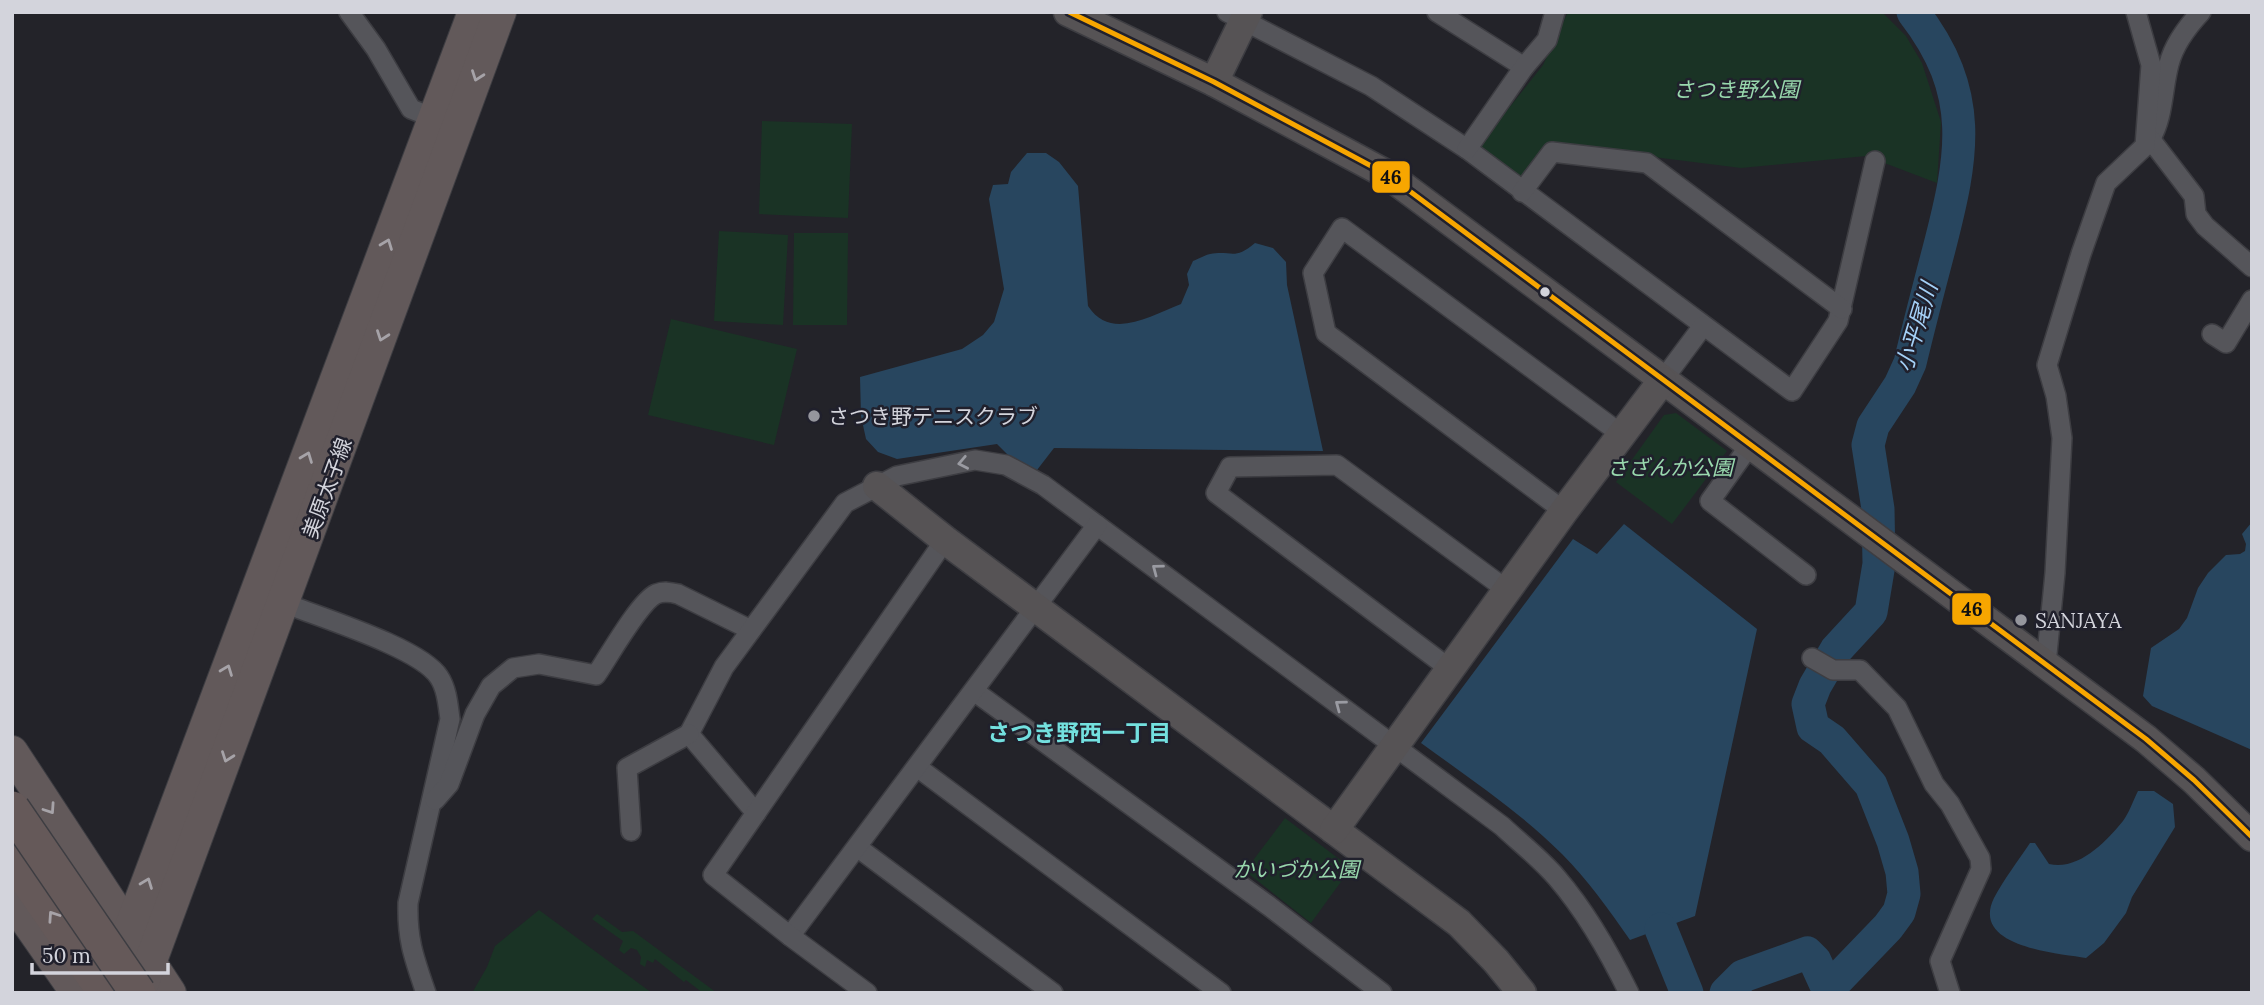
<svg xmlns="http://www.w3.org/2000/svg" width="2264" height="1005" font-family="Lora,'Noto Sans JP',serif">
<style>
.green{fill:#1a3325}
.water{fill:#28465f}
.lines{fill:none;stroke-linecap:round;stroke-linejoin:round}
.river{stroke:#28465f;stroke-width:33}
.street-casing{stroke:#3d3d42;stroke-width:22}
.secondary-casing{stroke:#3d3d42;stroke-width:31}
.primary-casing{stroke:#3d3d42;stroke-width:34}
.highway-casing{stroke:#3d3d42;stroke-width:38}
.street{stroke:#55555a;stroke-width:19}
.secondary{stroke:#565355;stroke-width:28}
.primary{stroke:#62595a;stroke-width:32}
.highway{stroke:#655959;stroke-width:35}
.highway-bridge-casing{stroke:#3d3d42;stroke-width:38;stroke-linecap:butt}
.highway-bridge{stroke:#655959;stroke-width:35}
.bus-1-casing{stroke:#20202c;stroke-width:10}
.bus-1{stroke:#f7a600;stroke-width:5}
.oneway{stroke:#a6a3a8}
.oneway2{stroke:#9a9ba2}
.oneway3{stroke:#a7a3a8}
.bus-dot{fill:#d3d4dc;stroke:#20202c;stroke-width:2.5}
.poi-dot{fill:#95969d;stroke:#20202c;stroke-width:2.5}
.labels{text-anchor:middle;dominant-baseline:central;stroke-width:5;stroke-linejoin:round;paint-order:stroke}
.park-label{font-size:21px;font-style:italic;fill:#99d9ae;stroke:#20202c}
.poi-label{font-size:21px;fill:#d3d4dc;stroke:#20202c;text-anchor:start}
.street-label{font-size:21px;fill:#d3d4dc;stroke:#20202c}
.water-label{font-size:23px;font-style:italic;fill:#a4d0f7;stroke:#20202c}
.neighbourhood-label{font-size:23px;font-weight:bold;fill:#73e0df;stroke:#20202c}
.line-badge{stroke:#20202c;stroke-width:2.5}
.pale-badge-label{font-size:19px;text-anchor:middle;font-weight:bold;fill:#111}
</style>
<rect width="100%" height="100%" fill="#232329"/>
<g class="green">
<path d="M1568,12H1882L1906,36L1922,63L1941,122L1937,183L1866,156L1741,168L1550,144L1518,181L1478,147L1543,65Z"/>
<path d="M762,121L852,124L848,218L759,214Z"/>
<path d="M719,231L788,235L783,325L714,321Z"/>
<path d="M794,233H848L847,325H793Z"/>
<path d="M671,319L797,349L774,445L648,415Z"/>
<path d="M1676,413L1727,451L1672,524L1616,482L1664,415Z"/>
<path d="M1285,818L1351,868L1311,923L1245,871Z"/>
<path d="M539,910L652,993H472L487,967L495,946Z"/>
<path d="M597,914L622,932L633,931L717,993H703L686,980L684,982L655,959L653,963L647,960L645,967L640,964L641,957L637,950L631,948L624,954L619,950L623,941L592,919Z"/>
</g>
<g class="water">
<path d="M1027,153H1046L1059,162L1078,186L1088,306C1111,341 1150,316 1181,304L1189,285L1187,274L1193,261C1198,259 1205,255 1210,254C1232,250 1234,261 1255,243L1273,248L1286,262L1287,285L1323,451L1054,448L1037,470L1015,462L997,444L897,459L878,452L866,439L861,416L860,377L962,349L983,335L994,322L1004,289L989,199L993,185L1008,184L1011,172Z"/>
<path d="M2252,522V750L2152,706L2143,696L2151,648L2179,629L2187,618L2198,588L2208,573L2226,555L2240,554L2245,551L2246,544L2242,534Z"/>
<path d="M1624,524L1757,629L1695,916L1630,940C1609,910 1588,880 1562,854C1520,812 1469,778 1421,743L1573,539L1597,554Z"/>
<path d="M2138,791H2154L2173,804L2175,827L2132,897L2126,913L2104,943L2086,958C2057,953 1970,947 1994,898C2004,879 2018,861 2030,843H2035L2049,864C2078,871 2106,842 2123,821C2129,813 2133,801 2138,791Z"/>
</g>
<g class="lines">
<g class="river">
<path d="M1661,929L1687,993"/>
<path d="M1726,993L1743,976L1807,953L1815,961L1825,983L1836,981L1888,927L1899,912L1904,894L1902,872L1893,841L1871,785L1832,740L1813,727L1808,704L1815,686L1836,650L1871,612L1879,564L1878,509L1868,445L1873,426L1900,385L1910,363C1919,325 1929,287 1939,249C1963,156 1976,93 1913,12"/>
</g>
<g class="street-casing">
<g id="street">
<path d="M349,12L376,49L411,109L434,118"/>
<path d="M1227,12L1371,86L1467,149L1792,391L1838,321L1875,161"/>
<path d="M1437,12L1524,67"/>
<path d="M2150,140C2164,116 2162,90 2169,64C2174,44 2187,27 2201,12"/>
<path d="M2151,140L2194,196L2196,214L2205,226L2252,267"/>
<path d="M1467,149L1524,67L1547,40L1555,12"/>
<path d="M1522,192L1552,152L1647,163L1842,309"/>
<path d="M2212,334L2226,343L2252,300"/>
<path d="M1662,381L1703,326"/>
<path d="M1750,445L1710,501L1806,575"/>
<path d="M1564,511L1326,333L1313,273L1342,228L1621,434"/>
<path d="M284,603C319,617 421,648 439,677C447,689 448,705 450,719L408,903C407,940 414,958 426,993"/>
<path d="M1812,658L1833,670H1860L1897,708L1934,784L1950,804L1980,858L1981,869L1940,961L1950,993"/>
<path d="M2046,664L2055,573L2062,438L2056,396L2047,365L2081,254L2106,183L2145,146L2151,65L2136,12"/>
<path d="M1450,669L1216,493L1230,467L1337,465L1507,590"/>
<path d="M974,691L1269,906L1382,993"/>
<path d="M917,767L1221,993"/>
<path d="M435,800L449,784L475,714L491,686L513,668L539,664L596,675C608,658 639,602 656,594C664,591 670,592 678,594L751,630"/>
<path d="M756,813L689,734L724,667L845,503L897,476L975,460L1006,465L1043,485L1502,826C1520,843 1541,859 1557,878C1587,913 1609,952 1629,993"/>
<path d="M631,831L627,768L689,734"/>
<path d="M857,847L1053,993"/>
<path d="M790,936L1097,525"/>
<path d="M867,993L790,936L713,875L945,540"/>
</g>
</g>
<g class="secondary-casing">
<g id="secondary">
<path d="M1068,12L1214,82L1388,175L2146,739L2194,780L2252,837"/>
<path d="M1214,82L1248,12"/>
<path d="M877,486L945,540L1459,923L1496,961L1522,993"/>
<path d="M1334,830L1564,511L1662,381"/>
</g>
</g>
<g class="primary-casing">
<g id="primary">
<path d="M12,752L170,993"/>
<path d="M12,900L77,993"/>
<path d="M110,982L474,12"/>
<path d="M139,993L500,12"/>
</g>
</g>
<g class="highway-casing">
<path id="highway" d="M12,857L106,993"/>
</g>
<use href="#street" class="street"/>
<use href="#secondary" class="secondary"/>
<use href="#primary" class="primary"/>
<use href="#highway" class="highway"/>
<g class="highway-bridge-casing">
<path id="highway-bridge" d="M12,809L138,993"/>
</g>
<use href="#highway-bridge" class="highway-bridge"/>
<g class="bus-1-casing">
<path id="bus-1" d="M1069,12L1214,82L1388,175L2146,739L2194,780L2252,837"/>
</g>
<use href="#bus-1" class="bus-1"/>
</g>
<defs><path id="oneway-chevron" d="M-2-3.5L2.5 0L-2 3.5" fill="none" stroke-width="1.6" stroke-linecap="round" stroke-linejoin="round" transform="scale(1.75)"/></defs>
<g class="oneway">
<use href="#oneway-chevron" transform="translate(477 76) rotate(110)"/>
<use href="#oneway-chevron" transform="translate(387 244) rotate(-69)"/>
<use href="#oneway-chevron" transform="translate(382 336) rotate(110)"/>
<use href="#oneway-chevron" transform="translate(307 457) rotate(-69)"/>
<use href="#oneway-chevron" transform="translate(227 670) rotate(-69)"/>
<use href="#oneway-chevron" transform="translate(227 757) rotate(110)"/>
<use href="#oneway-chevron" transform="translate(50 809) rotate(56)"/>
<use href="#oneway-chevron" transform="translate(147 883) rotate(-69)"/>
</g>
<g class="oneway2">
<use href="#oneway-chevron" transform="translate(963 463) rotate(169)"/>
<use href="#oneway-chevron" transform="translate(1157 569) rotate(-143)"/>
<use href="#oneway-chevron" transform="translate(1340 705) rotate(-143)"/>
</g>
<use class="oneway3" href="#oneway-chevron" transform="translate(53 916) rotate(-124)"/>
<circle class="bus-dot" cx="1545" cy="292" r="6"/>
<g class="poi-dot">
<circle cx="814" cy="416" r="7"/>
<circle cx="2021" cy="620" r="7"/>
</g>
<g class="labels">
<g class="park-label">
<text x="1736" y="89">さつき野公園</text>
<text x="1670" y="467">さざんか公園</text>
<text x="1296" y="869">かいづか公園</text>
</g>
<g class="poi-label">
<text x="828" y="416">さつき野テニスクラブ</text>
<text x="2035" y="620">SANJAYA</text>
</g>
<g class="street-label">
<text transform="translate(327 488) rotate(-70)">美原太子線</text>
</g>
<g class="water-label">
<text transform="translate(1916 327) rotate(-73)">小平尾川</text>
</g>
<g class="neighbourhood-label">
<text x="1079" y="732">さつき野西一丁目</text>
</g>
</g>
<g class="line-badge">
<rect x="1371" y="160" width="40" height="34" rx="7" fill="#f7a600"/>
<rect x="1951" y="592" width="41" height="34" rx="7" fill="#f7a600"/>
</g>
<g class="pale-badge-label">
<text x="1391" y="184">46</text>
<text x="1972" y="616">46</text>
</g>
<rect width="2264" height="1005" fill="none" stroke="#d3d4dc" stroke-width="28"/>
<path d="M32 963v10h136v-10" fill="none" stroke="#d3d4dc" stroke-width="3.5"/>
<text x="42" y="963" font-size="21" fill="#d3d4dc" stroke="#20202c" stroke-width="5" paint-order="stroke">50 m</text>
</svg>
